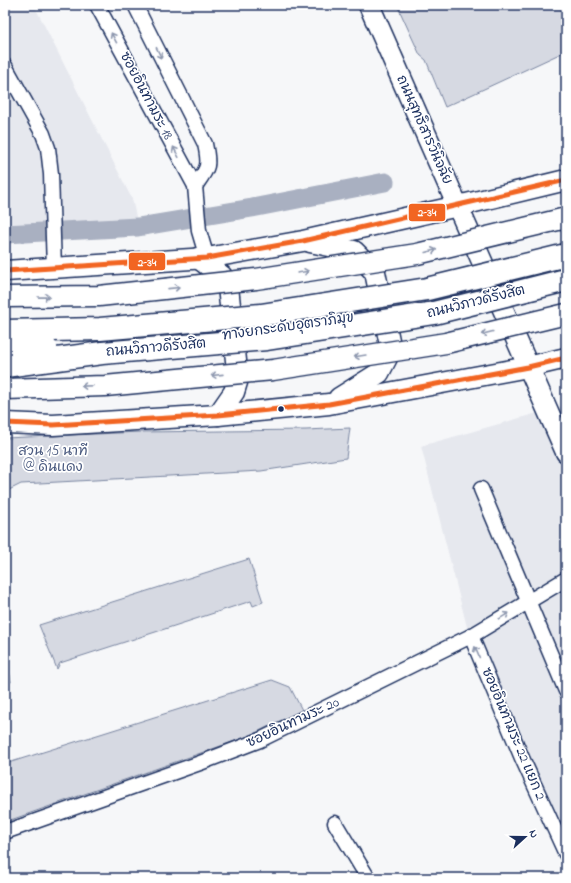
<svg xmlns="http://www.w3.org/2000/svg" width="571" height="883" font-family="'Indie Flower','Playpen Sans Thai',sans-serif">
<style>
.built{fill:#e6e8ee}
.green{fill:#d6d9e2;stroke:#7884a0}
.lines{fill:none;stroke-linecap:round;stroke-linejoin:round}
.canal{stroke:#a9b0c1;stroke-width:19}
.street-casing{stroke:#1b2f5e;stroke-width:17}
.secondary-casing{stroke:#1b2f5e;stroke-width:23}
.street{stroke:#fff;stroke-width:14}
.secondary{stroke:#fff;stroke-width:20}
.secondary-bridge-casing{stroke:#1b2f5e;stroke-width:23;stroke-linecap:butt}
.highway-bridge-casing{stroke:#1b2f5e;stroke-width:25;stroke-linecap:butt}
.secondary-bridge{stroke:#fff;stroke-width:20}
.highway-bridge{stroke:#fff;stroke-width:22}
.bus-1-casing{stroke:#fff;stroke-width:8}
.bus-1{stroke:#f26522;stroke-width:5}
.oneway{stroke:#8d97ae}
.bus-dot{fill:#1b2f5e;stroke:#fff;stroke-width:1.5}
.labels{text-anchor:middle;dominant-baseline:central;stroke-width:3.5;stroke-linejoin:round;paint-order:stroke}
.street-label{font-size:14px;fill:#1b2f5e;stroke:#fff}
.park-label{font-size:14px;fill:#4a5a7f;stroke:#fff}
.line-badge{stroke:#fff;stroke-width:1.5}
.badge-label{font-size:11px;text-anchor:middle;font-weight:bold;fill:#fff}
</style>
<rect width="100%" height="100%" fill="#f6f7f9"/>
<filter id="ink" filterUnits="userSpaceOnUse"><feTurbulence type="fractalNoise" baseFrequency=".025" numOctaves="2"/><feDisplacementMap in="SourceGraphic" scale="8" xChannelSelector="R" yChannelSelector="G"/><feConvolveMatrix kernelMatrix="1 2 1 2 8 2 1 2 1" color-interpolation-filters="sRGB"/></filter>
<g filter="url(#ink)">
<g class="built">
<path d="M5,5H34L132,199L137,221L5,225Z"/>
<path d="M566,405V833L564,834L467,627L421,446Z"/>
</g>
<g class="green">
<path d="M397,5H566V51L445,107L426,60L420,55Z"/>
<path d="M350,428L346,458L261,471L21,484L5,492V438L141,432L306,430Z"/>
<path d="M249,559L263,602L253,606L251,601L60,663L57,669L39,625Z"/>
<path d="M5,646L11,682L5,684Z"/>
<path d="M272,680L290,687L302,710L249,736L5,822V764Z"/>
</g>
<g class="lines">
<path class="canal" d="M5,234L138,227L252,208L385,182"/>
<g class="street-casing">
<g id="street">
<path d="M97,5L195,186L199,231L207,258"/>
<path d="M135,5L205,144C210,167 208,168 195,186"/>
<path d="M5,66L43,134L48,148L51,174L54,269"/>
<path d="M481,489L566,691"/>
<path d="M471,636L522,758L566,854"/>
<path d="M335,823L368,878"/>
<path d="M5,832L200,763L260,740L471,636L566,579"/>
</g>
</g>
<g class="secondary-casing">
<g id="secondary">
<path d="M369,5L566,452"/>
<path d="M310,242L354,251L375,272L391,350L379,373L339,398"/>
<path d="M198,258L222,276L228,287L238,379L234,392L218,415"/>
<path d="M5,271L207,258L303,241L458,206L566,180"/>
<path d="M5,423L53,425L218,415L329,404L528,367L566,358"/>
</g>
</g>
<use href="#street" class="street"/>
<use href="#secondary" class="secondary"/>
<g class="secondary-bridge-casing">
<g id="secondary-bridge">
<path d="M5,297L99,296L256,279L417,254L566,218"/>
<path d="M5,389L105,386L273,370L446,343L566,314"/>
</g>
</g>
<g class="highway-bridge-casing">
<g id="highway-bridge">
<path d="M5,331L100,329L261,315L427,289L566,255"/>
<path d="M5,349L46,348"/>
<path d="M5,366L102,353L267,339L434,313L566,280"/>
</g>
</g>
<use href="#secondary-bridge" class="secondary-bridge"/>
<use href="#highway-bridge" class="highway-bridge"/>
<g class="bus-1-casing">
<g id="bus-1">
<path d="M5,271L207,258L303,241L566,180"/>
<path d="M5,423L53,425L218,415L329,404L528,367L566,358"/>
</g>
</g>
<use href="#bus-1" class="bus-1"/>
</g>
<defs><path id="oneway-shaft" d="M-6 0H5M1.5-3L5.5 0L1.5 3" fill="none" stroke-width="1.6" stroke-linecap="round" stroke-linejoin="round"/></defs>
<g class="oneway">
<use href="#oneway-shaft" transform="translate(114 38) rotate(-118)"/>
<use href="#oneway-shaft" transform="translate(159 53) rotate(64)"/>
<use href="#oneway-shaft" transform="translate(176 152) rotate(-118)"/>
<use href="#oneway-shaft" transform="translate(431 251) rotate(-14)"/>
<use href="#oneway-shaft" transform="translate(303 272) rotate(-9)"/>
<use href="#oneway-shaft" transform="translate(174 288) rotate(-6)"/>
<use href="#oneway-shaft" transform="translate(44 297) rotate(-1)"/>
<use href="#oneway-shaft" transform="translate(487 333) rotate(166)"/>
<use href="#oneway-shaft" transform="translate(360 356) rotate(171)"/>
<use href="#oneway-shaft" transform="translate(217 375) rotate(174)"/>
<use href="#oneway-shaft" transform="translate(87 386) rotate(178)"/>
<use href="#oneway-shaft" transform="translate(504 616) rotate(-31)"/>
<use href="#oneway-shaft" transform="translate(477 652) rotate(-113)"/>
</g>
</g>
<circle class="bus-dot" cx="281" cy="409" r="3.5"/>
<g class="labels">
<g class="street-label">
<text transform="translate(146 96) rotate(62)">ซอยอินทามระ 18</text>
<text transform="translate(424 130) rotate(66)">ถนนสุทธิสารวินิจฉัย</text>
<text transform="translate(476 302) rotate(-14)">ถนนวิภาวดีรังสิต</text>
<text transform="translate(288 327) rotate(-8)">ทางยกระดับอุตราภิมุข</text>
<text transform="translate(156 348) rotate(-5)">ถนนวิภาวดีรังสิต</text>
<text transform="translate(293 723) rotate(-25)">ซอยอินทามระ 20</text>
<text transform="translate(513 734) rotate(67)">ซอยอินทามระ 22 แยก 2</text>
</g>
<g class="park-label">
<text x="53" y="451">สวน 15 นาที<tspan x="53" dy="16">@ ดินแดง</tspan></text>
</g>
</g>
<g class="line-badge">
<rect x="408" y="203" width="38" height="19" rx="4" fill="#f26522"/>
<rect x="128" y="252" width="38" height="19" rx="4" fill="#f26522"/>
</g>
<g class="badge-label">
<text x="427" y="216">2-34</text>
<text x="147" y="266">2-34</text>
</g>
<rect width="571" height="883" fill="none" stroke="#fff" stroke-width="20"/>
<rect x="10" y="10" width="551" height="863" fill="none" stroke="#1b2f5e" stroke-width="1.5" filter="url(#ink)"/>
<g transform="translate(525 837) rotate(69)" stroke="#ffffff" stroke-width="3" paint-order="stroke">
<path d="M0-3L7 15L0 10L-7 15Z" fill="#1b2f5e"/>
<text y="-6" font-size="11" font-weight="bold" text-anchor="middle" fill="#1b2f5e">N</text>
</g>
</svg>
